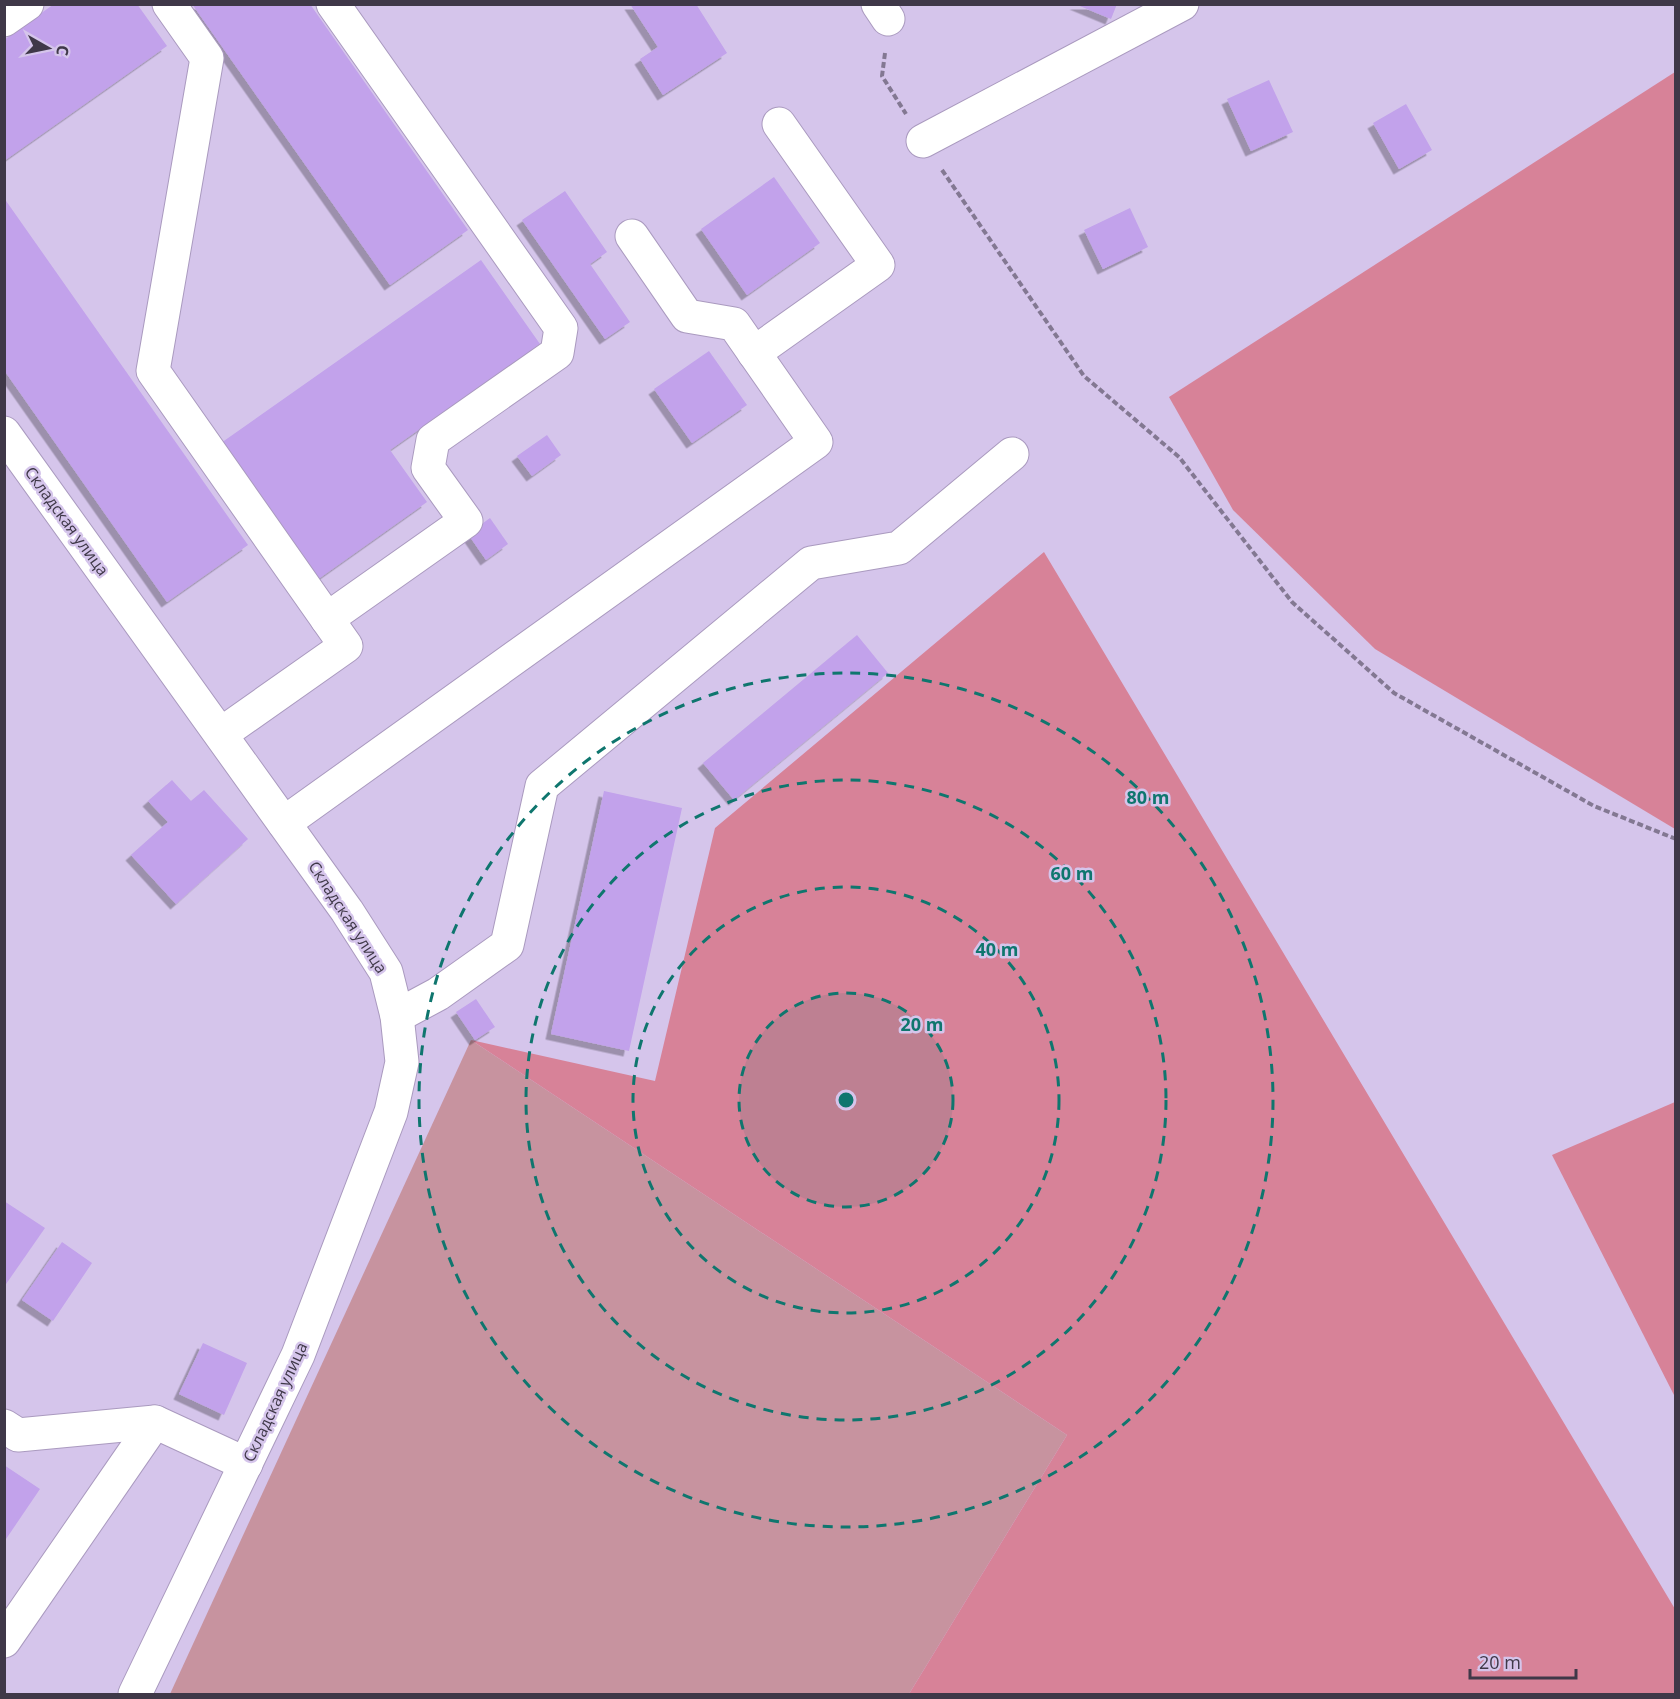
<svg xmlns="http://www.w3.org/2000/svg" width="1680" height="1699" font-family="'Open Sans',sans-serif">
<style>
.green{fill:#c7939f}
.forest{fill:#d78298}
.building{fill:#c2a2eb;filter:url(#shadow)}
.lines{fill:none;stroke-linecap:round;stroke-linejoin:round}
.minor-casing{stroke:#aa9abf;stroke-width:35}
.path{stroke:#837892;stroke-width:4;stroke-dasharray:6 3;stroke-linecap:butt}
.minor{stroke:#fff;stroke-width:33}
.ring{fill:none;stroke:#0f766e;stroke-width:3;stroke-dasharray:10 8}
.labels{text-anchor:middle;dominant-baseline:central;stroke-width:5;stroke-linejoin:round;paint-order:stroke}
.street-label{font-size:16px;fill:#3f3848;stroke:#d5c5eb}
.centre{fill:#0f766e;stroke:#d5c5eb;stroke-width:3}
.ring-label{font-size:18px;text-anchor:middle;font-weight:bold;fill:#0f766e;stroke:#d5c5eb;stroke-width:5;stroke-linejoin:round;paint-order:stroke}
</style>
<defs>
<filter id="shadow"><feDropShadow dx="-5.5" dy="5.5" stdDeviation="0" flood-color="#0004"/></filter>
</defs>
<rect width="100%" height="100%" fill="#d5c5eb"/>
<path class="green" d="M471,1040L1067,1435L909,1694H170Z"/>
<g class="forest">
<path d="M1675,72V829L1375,649L1233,510L1169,397Z"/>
<path d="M1044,552L1675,1609V1694H909L1067,1435L471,1040L655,1081L715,828Z"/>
<path d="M1675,1102V1397L1552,1155Z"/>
</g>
<g class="building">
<path d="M54,4H137L167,46L4,161V40Z"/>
<path d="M192,4H310L468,230L390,285Z"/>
<path d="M630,4H696L727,53L663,95L640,59L658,47Z"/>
<path d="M1075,4H1117L1111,19Z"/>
<path d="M1269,80L1293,132L1251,151L1227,99Z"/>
<path d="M1406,104L1432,150L1399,169L1373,123Z"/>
<path d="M774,177L820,243L747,295L701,229Z"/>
<path d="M565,191L607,252L590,264L630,322L605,339L522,220Z"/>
<path d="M4,198L248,545L167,602L4,370Z"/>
<path d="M1130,208L1148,247L1103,269L1084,230Z"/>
<path d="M481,260L540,344L390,450L427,502L317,580L221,443Z"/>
<path d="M709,351L747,405L692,443L654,389Z"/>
<path d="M547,435L561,455L532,476L517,456Z"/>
<path d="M490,518L508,544L486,560L468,534Z"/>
<path d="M857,635L888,673L734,800L703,763Z"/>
<path d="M172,780L191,801L204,790L248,839L176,904L131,855L168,822L148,801Z"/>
<path d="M604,791L682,808L629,1051L551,1034Z"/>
<path d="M476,999L495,1027L475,1040L456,1012Z"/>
<path d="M4,1201L45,1228L4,1287Z"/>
<path d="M62,1242L92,1263L53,1321L22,1300Z"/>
<path d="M203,1343L247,1363L224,1415L179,1394Z"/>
<path d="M4,1465L40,1489L4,1542Z"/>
</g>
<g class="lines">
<g class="minor-casing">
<g id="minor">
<path d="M169,4L207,58L153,371L346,646L221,734"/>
<path d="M878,4L888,19"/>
<path d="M4,20L27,4"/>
<path d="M923,141L1182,4"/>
<path d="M754,353L878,265L779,124"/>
<path d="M4,433L347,911L386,972L397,1016L402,1062L391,1112L298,1355L135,1694"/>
<path d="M327,619L466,521L428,468L433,440L557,353L561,328L333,4"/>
<path d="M284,823L816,442L734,324L687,316L632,236"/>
<path d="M397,1016L438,994L507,945L542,786L811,563L899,548L1012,454"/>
<path d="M4,1426L18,1435L155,1422L246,1464"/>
<path d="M4,1641L155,1422"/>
</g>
</g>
<g class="path">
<path d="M885,53L882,76L906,114"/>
<path d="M942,170L1084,376L1179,457L1292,602L1394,693L1594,806L1676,839"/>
</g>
<use href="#minor" class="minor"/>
</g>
<circle cx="846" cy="1100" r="107" fill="#0f766e" fill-opacity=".12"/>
<g class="ring">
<circle cx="846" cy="1100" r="107"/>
<circle cx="846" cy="1100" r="213"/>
<circle cx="846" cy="1100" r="320"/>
<circle cx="846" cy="1100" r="427"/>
</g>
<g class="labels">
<g class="street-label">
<text transform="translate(67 521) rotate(54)">Складская улица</text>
<text transform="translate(348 917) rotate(57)">Складская улица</text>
<text transform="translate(275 1402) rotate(-65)">Складская улица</text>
</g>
</g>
<circle cx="846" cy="1100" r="9" class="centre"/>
<g class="ring-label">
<text x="1148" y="804">80 m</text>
<text x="1072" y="880">60 m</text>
<text x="997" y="956">40 m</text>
<text x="922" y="1031">20 m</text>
</g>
<rect width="1680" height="1699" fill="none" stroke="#3f3848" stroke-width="12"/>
<g transform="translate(48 48) rotate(99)" stroke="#d5c5eb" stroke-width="4.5" paint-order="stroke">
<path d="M0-4.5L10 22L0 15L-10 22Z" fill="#3f3848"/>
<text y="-9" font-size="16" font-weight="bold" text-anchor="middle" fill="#3f3848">С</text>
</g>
<path d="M1470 1669v9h106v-9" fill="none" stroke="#3f3848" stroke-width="3"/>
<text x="1479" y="1669" font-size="18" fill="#3f3848" stroke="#d5c5eb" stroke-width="4.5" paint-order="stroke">20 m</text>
</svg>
